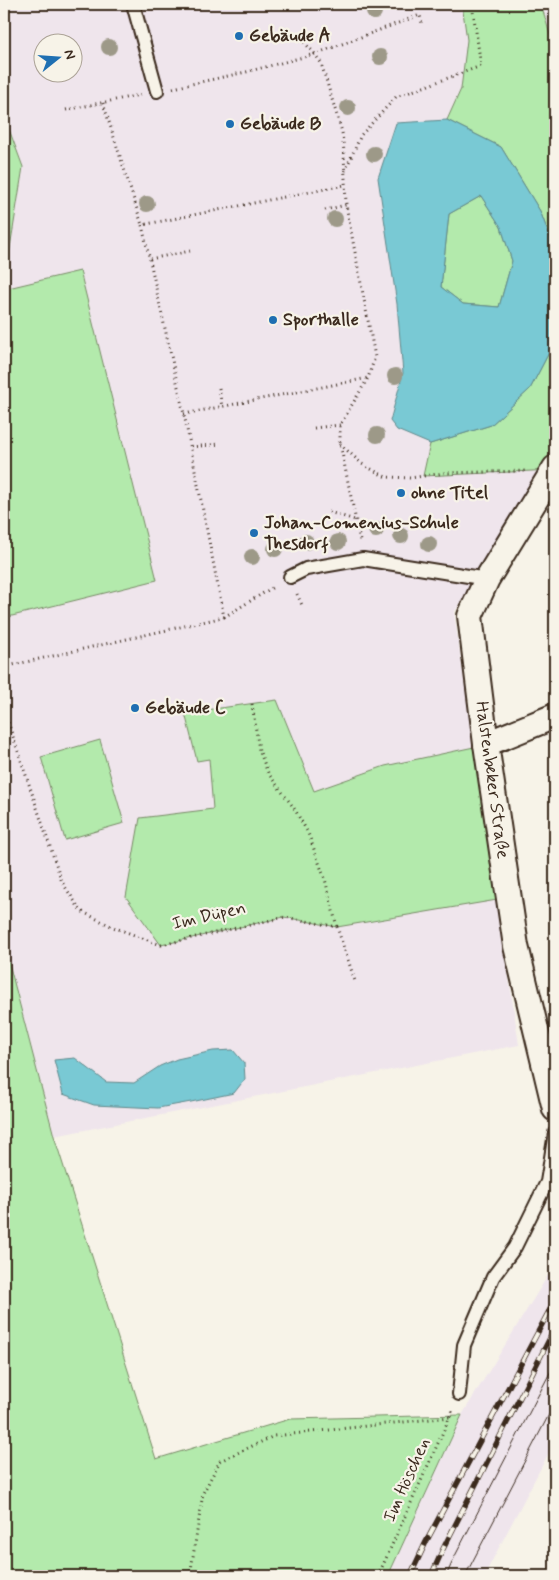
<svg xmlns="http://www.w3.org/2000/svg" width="559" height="1580" font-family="Mynerve,sans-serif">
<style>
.built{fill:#efe5ec;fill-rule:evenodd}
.green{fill:#b3eaac;stroke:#778a65}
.water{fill:#79c9d4;stroke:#60898b;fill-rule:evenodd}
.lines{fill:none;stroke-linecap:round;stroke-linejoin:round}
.service-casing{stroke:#3b2a1e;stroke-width:16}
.minor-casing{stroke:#3b2a1e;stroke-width:28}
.path{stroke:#3b2a1e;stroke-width:3;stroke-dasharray:1 4;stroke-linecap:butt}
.service{stroke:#f7f3e8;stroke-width:12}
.minor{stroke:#f7f3e8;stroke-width:24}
.tram{stroke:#3b2a1e;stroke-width:1}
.rail-casing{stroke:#3b2a1e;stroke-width:5.5}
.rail{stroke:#f7f3e8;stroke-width:4;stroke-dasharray:11;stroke-linecap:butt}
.tree{fill:#9d9988}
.poi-dot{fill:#1f6fb2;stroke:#f7f3e8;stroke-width:2}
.labels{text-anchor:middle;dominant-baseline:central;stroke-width:4.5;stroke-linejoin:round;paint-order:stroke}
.poi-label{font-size:18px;font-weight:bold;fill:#3b2a1e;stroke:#f7f3e8;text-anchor:start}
.street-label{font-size:18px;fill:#3b2a1e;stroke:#f7f3e8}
</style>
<rect width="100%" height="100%" fill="#f7f3e8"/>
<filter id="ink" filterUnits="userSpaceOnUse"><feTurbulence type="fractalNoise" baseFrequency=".02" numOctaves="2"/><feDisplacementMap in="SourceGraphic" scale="10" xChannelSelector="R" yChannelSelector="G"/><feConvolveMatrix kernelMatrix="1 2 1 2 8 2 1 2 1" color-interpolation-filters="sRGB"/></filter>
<g filter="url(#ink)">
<g class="built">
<path d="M4,4H555V454L454,613L519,1045L54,1136L4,944V255L9,253L23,167L4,116ZM42,42H72V72H42Z"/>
<path d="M555,1264V1441L484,1576H388L462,1415Z"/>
</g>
<g class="green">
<path d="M462,4H541L555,52V250L540,211L501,147L447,120L461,89L467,40Z"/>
<path d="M4,116L23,167L9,254L4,255Z"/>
<path d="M481,196L501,227L512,261L499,307L463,304L441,287L449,214Z"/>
<path d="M80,271L157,580L4,618V289Z"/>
<path d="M555,341L554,470L423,476L430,444L491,425L530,389Z"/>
<path d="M277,700L314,791L385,766L474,747L497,900L337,927L284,917L161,945L126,897L140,818L213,809L209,759L197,761L185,713Z"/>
<path d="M100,740L124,823L65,840L41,757Z"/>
<path d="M4,944L54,1136L156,1459L290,1419L462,1415L388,1576H4Z"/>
</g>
<g class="water">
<path d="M447,120L501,147L540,211L555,250V341L530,389L491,425L430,444L397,430L390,421L403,373L397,304L378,178L396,123ZM481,196L501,227L512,261L499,307L463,304L441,287L449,214Z"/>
<path d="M233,1050L244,1063L245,1079L234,1093L191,1102L158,1108L94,1105L63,1094L54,1060L75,1058L106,1082L134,1083L160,1066L177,1059L213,1051Z"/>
</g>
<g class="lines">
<g class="service-casing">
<g id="service">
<path d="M133,4L157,91"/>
<path d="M290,577L306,569L363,559L487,579"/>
<path d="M459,1394L464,1345L493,1277L515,1247L547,1182L555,1133"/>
</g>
</g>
<g class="minor-casing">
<g id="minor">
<path d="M555,468L487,579L470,616L486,744L516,946L555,1109"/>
<path d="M486,744L555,716"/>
</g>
</g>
<g class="path">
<path d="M304,42L315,54L420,15L422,24"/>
<path d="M173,88L246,72L315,54L321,63L342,132L344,152L346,205L375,357L368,378L340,425V443L360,541"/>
<path d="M103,103L142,225"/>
<path d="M66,110L140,95"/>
<path d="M345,171L361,135L396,97L481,66L472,4"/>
<path d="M325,210L346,205"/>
<path d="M150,259L190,251"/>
<path d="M219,388L222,407"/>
<path d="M184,414L368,378"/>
<path d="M314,428L340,425"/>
<path d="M340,444L362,464L386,477L410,478L444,473L525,471"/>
<path d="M191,447L220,444"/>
<path d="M329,512L355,520"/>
<path d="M297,594L302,605"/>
<path d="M224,617L275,586"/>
<path d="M4,667L224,617L184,414L142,225L345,185"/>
<path d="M4,703L6,716L62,882L81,911L113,927L161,945L285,917L337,927L355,981"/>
<path d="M252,704L259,750L268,773L294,808L308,833L325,879L337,927"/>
<path d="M190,1576L203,1493L220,1461L274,1436L450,1417"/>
<path d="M378,1576L453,1410"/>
</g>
<use href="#service" class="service"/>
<use href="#minor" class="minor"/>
<g class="tram">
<path d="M446,1576L456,1554L555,1363"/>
<path d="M465,1576L555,1403"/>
</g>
<g class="rail-casing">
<g id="rail">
<path d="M410,1576L426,1542L555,1300"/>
<path d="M431,1576L443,1549L555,1328"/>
</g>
</g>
<use href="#rail" class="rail"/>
</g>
<g class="tree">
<circle cx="374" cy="12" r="8"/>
<circle cx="109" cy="47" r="8"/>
<circle cx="380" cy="57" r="8"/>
<circle cx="348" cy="108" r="8"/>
<circle cx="374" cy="154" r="8"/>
<circle cx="147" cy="204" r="8"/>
<circle cx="335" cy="219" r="8"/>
<circle cx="395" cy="376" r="8"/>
<circle cx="377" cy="435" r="8"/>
<circle cx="376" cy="530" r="8"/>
<circle cx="401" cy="536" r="8"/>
<circle cx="306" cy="542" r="8"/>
<circle cx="338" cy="542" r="8"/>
<circle cx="429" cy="544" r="8"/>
<circle cx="275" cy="549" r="8"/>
<circle cx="252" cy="557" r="8"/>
</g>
</g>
<g class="poi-dot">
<circle cx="239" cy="36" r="5"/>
<circle cx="230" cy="124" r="5"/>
<circle cx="273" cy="320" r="5"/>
<circle cx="401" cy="493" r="5"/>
<circle cx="254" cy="533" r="5"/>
<circle cx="135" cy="708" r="5"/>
</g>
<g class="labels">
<g class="poi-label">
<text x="249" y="36">Gebäude A</text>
<text x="240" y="124">Gebäude B</text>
<text x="283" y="320">Sporthalle</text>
<text x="411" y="493">ohne Titel</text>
<text x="264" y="523">Johan-Comenius-Schule<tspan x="264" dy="21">Thesdorf</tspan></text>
<text x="145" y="708">Gebäude C</text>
</g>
<g class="street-label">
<text transform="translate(492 780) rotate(82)">Halstenbeker Straße</text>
<text transform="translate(209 916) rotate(-13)">Im Düpen</text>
<text transform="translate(407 1480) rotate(-66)">Im Höschen</text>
</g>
</g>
<rect width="559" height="1580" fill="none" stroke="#f7f3e8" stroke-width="20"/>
<rect x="10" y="10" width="539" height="1560" fill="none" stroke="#3b2a1e" stroke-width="2" filter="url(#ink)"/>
<g transform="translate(58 58) rotate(73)"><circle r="24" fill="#f7f3e8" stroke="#aca397"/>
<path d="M0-4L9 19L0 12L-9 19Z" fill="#1f6fb2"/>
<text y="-8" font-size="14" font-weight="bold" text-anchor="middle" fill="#3b2a1e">N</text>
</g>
</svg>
